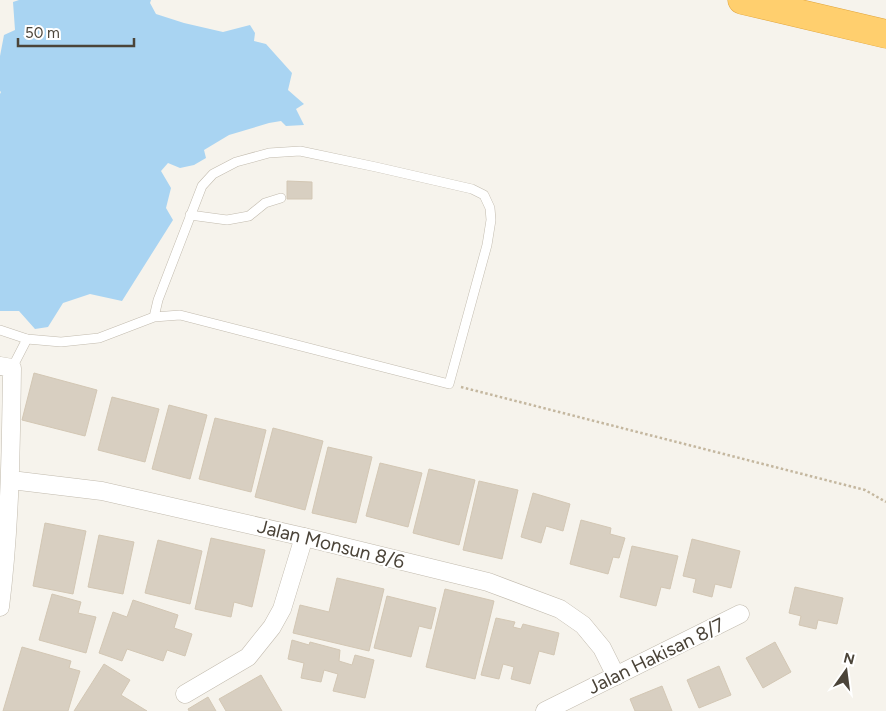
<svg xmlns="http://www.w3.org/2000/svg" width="886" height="711" font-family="Figtree,sans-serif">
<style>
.water{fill:#a9d4f2}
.building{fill:#d8cfc1;stroke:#d3c7b4}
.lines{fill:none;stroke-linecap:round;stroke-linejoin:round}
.service-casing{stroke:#c2bbae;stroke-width:10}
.minor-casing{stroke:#c2bbae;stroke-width:19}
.motorway-casing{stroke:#e0a43c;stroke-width:29}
.path{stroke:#c4b79f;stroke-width:2.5;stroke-dasharray:2.5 2.5;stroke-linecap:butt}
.service{stroke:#fff;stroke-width:9}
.minor{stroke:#fff;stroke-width:18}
.motorway{stroke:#ffcf6e;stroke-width:28}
.labels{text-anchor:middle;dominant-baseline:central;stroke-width:4;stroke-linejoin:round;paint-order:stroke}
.street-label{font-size:19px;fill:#4b4439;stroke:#fff}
</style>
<rect width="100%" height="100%" fill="#f6f3ec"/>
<path class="water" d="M19,0H151L150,3L156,14L184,23L223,32L250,25L255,33L254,41L266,44L292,73L288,90L304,104L296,109L304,125L286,126L281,121L269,123L229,135L204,150L206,158L194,165L180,168L168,163L161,171L171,188L166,208L173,220L122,301L90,294L63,303L48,327L35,329L19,311H0V94L1,92L0,91V56L4,35L15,30L13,2Z"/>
<g class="building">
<path d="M287,181L312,182V199H287Z"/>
<path d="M34,373L97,390L85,436L22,420Z"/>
<path d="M112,397L159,409L145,462L98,450Z"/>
<path d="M169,405L207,415L190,479L152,469Z"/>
<path d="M215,418L266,430L251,492L199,479Z"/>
<path d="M273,428L323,441L305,510L255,497Z"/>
<path d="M328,447L372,457L356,523L312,513Z"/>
<path d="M380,463L422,473L408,527L366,516Z"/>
<path d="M429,469L475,480L459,545L413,533Z"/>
<path d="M479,481L518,490L502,559L463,550Z"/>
<path d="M533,493L570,504L563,531L546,526L541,543L521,537Z"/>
<path d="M581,520L611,528L610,534L625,538L619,558L613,557L608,574L570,564Z"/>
<path d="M45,523L86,531L73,594L33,586Z"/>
<path d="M99,535L134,542L123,594L88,587Z"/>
<path d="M211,538L265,550L252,607L234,602L231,617L195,609Z"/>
<path d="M692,539L740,551L731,588L715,584L712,597L693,592L696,579L683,576Z"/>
<path d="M158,540L202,551L190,604L145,593Z"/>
<path d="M632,546L678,556L670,589L661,587L656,606L620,597Z"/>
<path d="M337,578L384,589L369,651L293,633L300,605L329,612Z"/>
<path d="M795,587L843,598L837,624L818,620L816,629L799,625L801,616L789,613Z"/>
<path d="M445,589L494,601L475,679L426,667Z"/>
<path d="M52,594L81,602L78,613L96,617L86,653L39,640Z"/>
<path d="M387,596L436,608L431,629L419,626L411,657L374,648Z"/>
<path d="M133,600L178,615L174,628L192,634L185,656L167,650L163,661L127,649L122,661L99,653L113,612L127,617Z"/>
<path d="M496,618L515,622L513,627L521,629L523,624L559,633L554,655L539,651L530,684L511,679L514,667L503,664L499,679L481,675Z"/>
<path d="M292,640L309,645L310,642L340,650L339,661L352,665L355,655L374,660L365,698L333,691L338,674L324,670L321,682L301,678L304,663L288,659Z"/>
<path d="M775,642L791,672L763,688L746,658Z"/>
<path d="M22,647L71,661L69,668L80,671L68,711H3Z"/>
<path d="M104,664L130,680L121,695L147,711H74Z"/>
<path d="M719,666L731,695L699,708L687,680Z"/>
<path d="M261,675L282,711H226L219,699Z"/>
<path d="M662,686L672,711H635L630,699Z"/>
<path d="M208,697L216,711H189L188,709Z"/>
</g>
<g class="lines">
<g class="service-casing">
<g id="service">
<path d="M190,215L227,220L249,216L265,203L281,198"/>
<path d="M0,330L27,339L61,342L99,338L154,317L180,315L449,384L487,245L491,220L490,208L484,195L472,189L376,167L300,151L269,153L236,162L213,174L202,186L158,300L154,317"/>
<path d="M12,368L27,339"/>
</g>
</g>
<g class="minor-casing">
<g id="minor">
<path d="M0,366L12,368C11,448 10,528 0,607"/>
<path d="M11,480L102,491L304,537L488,582L560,609L583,625L602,648L616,676"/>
<path d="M185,694L248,657L272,627L282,609L304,537"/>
<path d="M545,711L740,614"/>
</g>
</g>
<g class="motorway-casing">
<path id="motorway" d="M742,0L886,34"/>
</g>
<path class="path" d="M461,387L865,490L886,502"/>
<use href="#service" class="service"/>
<use href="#minor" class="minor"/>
<use href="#motorway" class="motorway"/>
</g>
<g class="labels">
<g class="street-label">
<text transform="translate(331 544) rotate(14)">Jalan Monsun 8/6</text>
<text transform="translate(656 656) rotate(-26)">Jalan Hakisan 8/7</text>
</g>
</g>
<g transform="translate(846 671) rotate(14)" stroke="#ffffff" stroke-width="4" paint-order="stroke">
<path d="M0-4L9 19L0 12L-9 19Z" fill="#4b4439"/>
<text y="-8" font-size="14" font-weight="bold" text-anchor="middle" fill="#4b4439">N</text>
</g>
<path d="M18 38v8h116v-8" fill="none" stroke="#4b4439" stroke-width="2.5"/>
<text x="25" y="38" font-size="15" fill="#4b4439" stroke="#ffffff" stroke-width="4" paint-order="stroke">50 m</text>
</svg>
